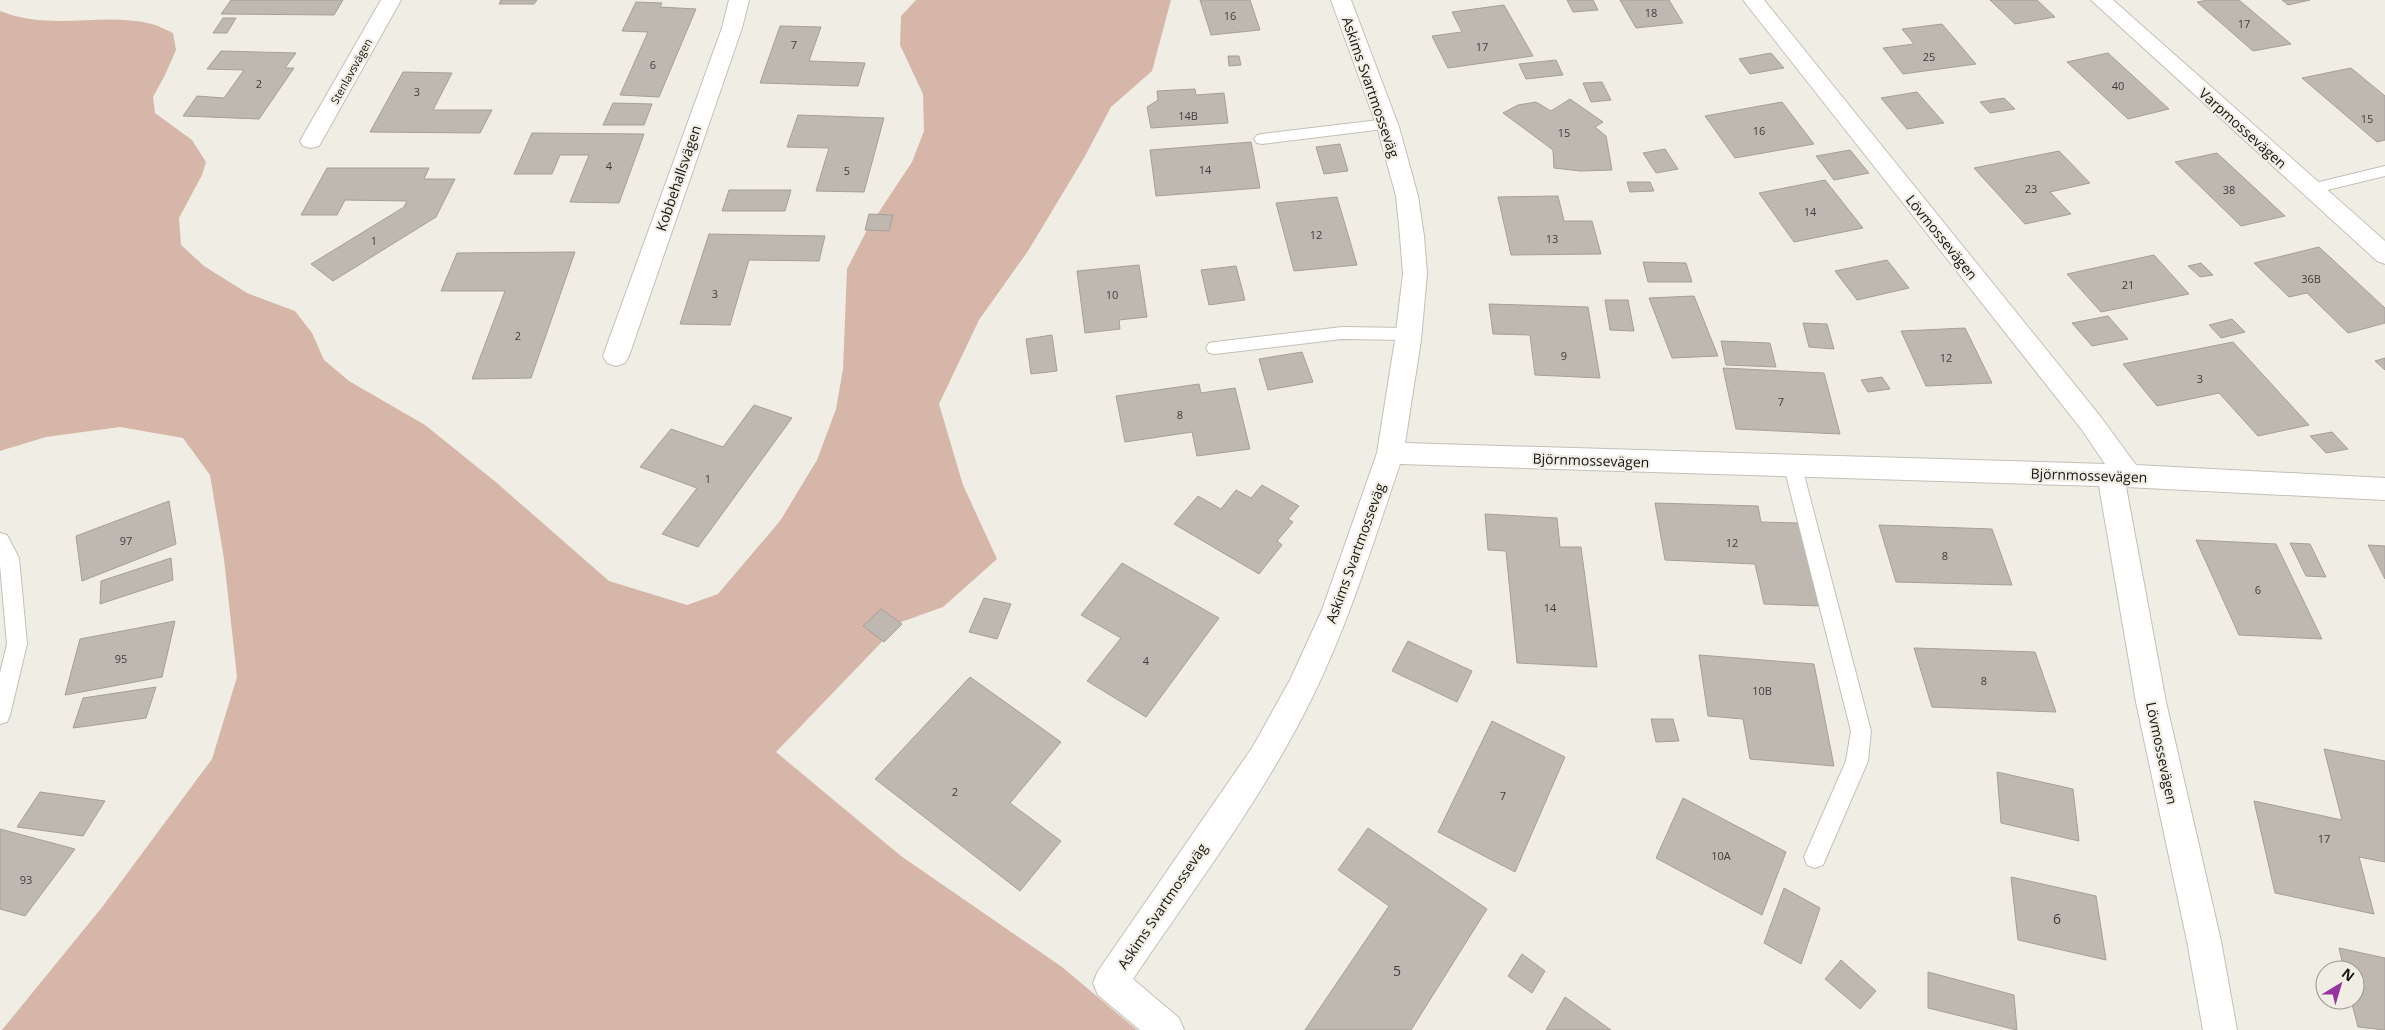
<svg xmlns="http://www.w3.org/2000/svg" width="2385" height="1030" font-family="'Open Sans',sans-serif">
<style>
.forest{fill:#d6b6a8}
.building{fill:#bfb8b1;stroke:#a69f98}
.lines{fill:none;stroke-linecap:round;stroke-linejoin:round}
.lane-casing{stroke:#c2c0b7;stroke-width:2}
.street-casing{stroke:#c2c0b7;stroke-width:2}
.lane{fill:#fff;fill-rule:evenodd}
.street{fill:#fff;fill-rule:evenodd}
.labels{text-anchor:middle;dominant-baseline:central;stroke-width:4.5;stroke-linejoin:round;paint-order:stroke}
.number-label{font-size:11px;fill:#3f3c38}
.far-street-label{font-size:11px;fill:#141310;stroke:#f0eee4}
.street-label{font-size:14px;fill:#141310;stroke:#f0eee4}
.near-number-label{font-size:14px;fill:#3f3c38}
</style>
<rect width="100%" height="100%" fill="#f0eee4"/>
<path class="forest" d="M916,0H1171L1152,71L1111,107L1084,158L1028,251L979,320L939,404L963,485L997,559L943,607L901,622L776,752L901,856L1062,967L1137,1030H2L103,906L212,759L237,677L224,559L210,475L183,438L120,427L46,437L0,451V11C54,32 101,11 152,24C159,26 166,30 173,33L176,50L165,75L153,97L155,113L192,140L206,162L202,175L179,218L181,245L204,266L247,293L295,311L312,333L324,360L349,381L425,425L497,483L609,581L687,605L718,594L780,521L817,460L836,409L843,369L847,269L867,230L912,162L924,131L923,94L900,45L901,16Z"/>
<g class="building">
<path d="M231,0H343L334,15L221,14Z"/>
<path d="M501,0H537L534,4H499Z"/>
<path d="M1200,0H1250L1260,30L1211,35Z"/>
<path d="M1567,0H1593L1598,10L1573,12Z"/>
<path d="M1620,0H1669L1683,23L1636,28Z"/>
<path d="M1990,0H2037L2055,17L2015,24Z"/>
<path d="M2208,0H2239L2291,44L2253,51L2197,2Z"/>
<path d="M2282,0H2310L2288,5Z"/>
<path d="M636,2L662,3L660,7L696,9L659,97L620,95L648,32L622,31Z"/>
<path d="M1504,5L1533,56L1448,68L1432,36L1462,32L1452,12Z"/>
<path d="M223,18H236L227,33H213Z"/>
<path d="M1942,24L1976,64L1903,74L1883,48L1914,44L1902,29Z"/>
<path d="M780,26L821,27L809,61L865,63L858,86L760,83Z"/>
<path d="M221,51L296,53L285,68H294L259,119L183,116L197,96L224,98L244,70L207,69Z"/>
<path d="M1771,53L1784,68L1750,74L1739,59Z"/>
<path d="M2108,53L2169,109L2128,119L2067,62Z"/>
<path d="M1228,56H1239L1241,65L1229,66Z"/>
<path d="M1556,60L1563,75L1526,79L1519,64Z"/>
<path d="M2351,68L2385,96V140L2377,142L2302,78Z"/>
<path d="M403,72L452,73L433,110H492L480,133L370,132Z"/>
<path d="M1602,82L1611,100L1591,102L1583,83Z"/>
<path d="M1195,89L1196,95L1224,93L1228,123L1151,128L1147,107L1158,100L1157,91Z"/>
<path d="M1917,92L1944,123L1907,129L1881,98Z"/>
<path d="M2004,98L2015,109L1990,113L1980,102Z"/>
<path d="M1570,99L1603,122L1595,127L1606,136L1612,170L1580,171L1554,168L1553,150L1503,113L1518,105L1536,102L1551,111Z"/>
<path d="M1782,102L1814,144L1735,158L1705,116Z"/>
<path d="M613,103L652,104L644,125H603Z"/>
<path d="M798,115L884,118L864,192L816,191L829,148L787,147Z"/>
<path d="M532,133L644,134L619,203L570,202L589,155H560L552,174H514Z"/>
<path d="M1251,142L1260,188L1156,196L1150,150Z"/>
<path d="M1340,144L1348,171L1324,174L1316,147Z"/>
<path d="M1665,149L1678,169L1656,173L1643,153Z"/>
<path d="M1850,150L1869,173L1834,180L1816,156Z"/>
<path d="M2059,151L2090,183L2050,192L2071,214L2025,224L1974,168Z"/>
<path d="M2217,153L2285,216L2241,226L2175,162Z"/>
<path d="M327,168H429L424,179H455L436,217L333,281L311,264L404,207L407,201L345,200L337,215H301Z"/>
<path d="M1825,180L1863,228L1794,242L1759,193Z"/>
<path d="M1627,182H1650L1654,191L1630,192Z"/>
<path d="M729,190H791L785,211H722Z"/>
<path d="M1558,196L1564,221H1592L1601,254L1511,255L1498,197Z"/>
<path d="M1337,197L1357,265L1294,271L1276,203Z"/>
<path d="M869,214L893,215L889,231L865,230Z"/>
<path d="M709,234L825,236L819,261L749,260L730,325L680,324Z"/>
<path d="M2319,247L2385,308V323L2348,333L2307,293L2289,297L2254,263Z"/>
<path d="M575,252L531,378L472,379L505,291H441L457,253Z"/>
<path d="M2154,255L2189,294L2101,312L2067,274Z"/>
<path d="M1887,260L1909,288L1857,300L1835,271Z"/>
<path d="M1643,262L1686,263L1692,282H1648Z"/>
<path d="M2201,263L2213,275L2200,277L2188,266Z"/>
<path d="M1139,265L1147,317L1119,320L1120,329L1085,333L1077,271Z"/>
<path d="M1236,266L1245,300L1209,305L1201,270Z"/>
<path d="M1694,296L1718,356L1672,358L1649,298Z"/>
<path d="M1605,300H1628L1634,331L1610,330Z"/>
<path d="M1489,304L1588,307L1600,378L1535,375L1530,335L1493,334Z"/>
<path d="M2108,316L2128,339L2092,346L2072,323Z"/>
<path d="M2232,319L2245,332L2221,338L2209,325Z"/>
<path d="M1803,323L1827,324L1834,349L1809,347Z"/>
<path d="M1965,328L1992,383L1926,386L1901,331Z"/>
<path d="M1052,335L1057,371L1031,374L1026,339Z"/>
<path d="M1721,341L1770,343L1776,367L1726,365Z"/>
<path d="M2233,342L2309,425L2258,436L2219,393L2157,406L2123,364Z"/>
<path d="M1302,352L1313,382L1268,390L1259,359Z"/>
<path d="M2385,358V370L2375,361Z"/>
<path d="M1723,368L1824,373L1840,434L1736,429Z"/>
<path d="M1882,377L1890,389L1868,392L1861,380Z"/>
<path d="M1199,384L1201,393L1235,388L1250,449L1197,456L1192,432L1125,442L1116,396Z"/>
<path d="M754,405L792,418L698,547L662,534L697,488L640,467L671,429L723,447Z"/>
<path d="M2332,432L2348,449L2326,453L2310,436Z"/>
<path d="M1262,485L1299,506L1288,519L1293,522L1277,541L1282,545L1259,574L1174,524L1198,496L1221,509L1236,490L1251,498Z"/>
<path d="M169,501L176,544L82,581L76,536Z"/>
<path d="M1655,503L1758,506L1761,522L1798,523L1819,606L1764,604L1755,564L1665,560Z"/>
<path d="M1485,514L1557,518L1560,547H1581L1597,667L1517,663L1506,551L1488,550Z"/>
<path d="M1879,525L1992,529L2012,585L1896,582Z"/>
<path d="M2196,540L2276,544L2322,639L2239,635Z"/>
<path d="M2290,543L2310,544L2326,577L2306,576Z"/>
<path d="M2368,545L2385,546V579Z"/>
<path d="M171,558L173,580L100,604L101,581Z"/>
<path d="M1122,563L1219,618L1146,717L1087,681L1121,638L1081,615Z"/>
<path d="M984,598L1011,604L997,639L969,632Z"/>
<path d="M881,609L902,624L884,642L863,626Z"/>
<path d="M175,621L162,677L65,695L80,639Z"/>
<path d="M1408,641L1472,671L1457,702L1392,671Z"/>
<path d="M1914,648L2035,652L2056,712L1932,707Z"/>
<path d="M1699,655L1814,664L1834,766L1750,759L1743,719L1708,716Z"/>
<path d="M970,677L1061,742L1010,803L1061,841L1020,891L875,779Z"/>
<path d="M156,687L146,718L73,728L83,698Z"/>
<path d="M1651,719H1673L1679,741L1656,742Z"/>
<path d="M1492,721L1565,757L1515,872L1438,832Z"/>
<path d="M2324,749L2385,761V862L2359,857L2374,914L2275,893L2254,801L2342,820Z"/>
<path d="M1997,772L2073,789L2079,841L2001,823Z"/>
<path d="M40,792L105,801L83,836L17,827Z"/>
<path d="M1683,798L1786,852L1762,915L1656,858Z"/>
<path d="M1368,828L1487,909L1411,1030H1305L1389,906L1338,870Z"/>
<path d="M0,829L75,849L25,916L0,909Z"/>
<path d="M2011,877L2096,896L2106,960L2018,940Z"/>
<path d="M1784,888L1820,908L1801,964L1764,943Z"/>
<path d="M2339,948L2385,958V1030L2358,1027L2351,1000H2355V970H2344Z"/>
<path d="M1522,954L1545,971L1532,993L1508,976Z"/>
<path d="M1841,960L1876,991L1860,1009L1825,979Z"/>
<path d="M1928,972L2014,995L2017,1030L1928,1008Z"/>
<path d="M1565,997L1611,1030H1546Z"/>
</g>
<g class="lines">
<g class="lane-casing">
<g id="lane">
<path d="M1387,119L1392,120L1394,124L1392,128L1262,144L1257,143L1254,139L1257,135L1262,134Z"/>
<path d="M2385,166V176L2311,194L2305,193L2303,189L2305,185L2311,184Z"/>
<path d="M1342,327L1408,328L1414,329L1417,334L1414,339L1408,340L1342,339L1215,354L1209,353L1206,348L1209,343L1215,342Z"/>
<path d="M1793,460L1799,462L1802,467L1871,731L1868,761L1823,865L1815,868L1807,865L1804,857L1846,761L1851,731L1784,467L1787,462Z"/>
<path d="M0,533L7,535L19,558L27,644L10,715L7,722L0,724V673L7,644L0,565Z"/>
</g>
</g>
<g class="street-casing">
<g id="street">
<path d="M381,0H401L319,146L311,148L303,146L300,141Z"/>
<path d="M729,0H749L742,28L629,356L625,363L616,366L607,363L603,356L722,28Z"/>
<path d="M1331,0H1351L1399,127L1418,196L1424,236L1427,274L1421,340L1405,443L2105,464L2082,430L1743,0H1764L2100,416L2136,465L2385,478V500L2126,487L2166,702L2221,941L2237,1030H2203L2187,941L2136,702L2099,486L1400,464C1373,543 1349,623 1312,698C1263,798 1194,888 1133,979L1179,1018L1184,1030H1140L1098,995L1093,983L1098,971L1252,748L1290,680L1322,610L1377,453L1395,340L1403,274L1400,236L1396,196L1377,127Z"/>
<path d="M2091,0H2113L2385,241V264L2377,261Z"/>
</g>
</g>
<use href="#lane" class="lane"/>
<use href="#street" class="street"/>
</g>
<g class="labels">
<g class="number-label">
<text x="1651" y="12">18</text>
<text x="1230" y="15">16</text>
<text x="2244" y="23">17</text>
<text x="794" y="44">7</text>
<text x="1482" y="46">17</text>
<text x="1929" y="56">25</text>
<text x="653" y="64">6</text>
<text x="259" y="83">2</text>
<text x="2118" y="85">40</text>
<text x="417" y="91">3</text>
<text x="1188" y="115">14B</text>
<text x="2367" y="118">15</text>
<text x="1759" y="130">16</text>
<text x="1564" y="132">15</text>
<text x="609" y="165">4</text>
<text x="1205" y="169">14</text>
<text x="847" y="170">5</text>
<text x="2031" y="188">23</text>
<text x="2229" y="189">38</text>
<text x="1810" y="211">14</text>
<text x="1316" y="234">12</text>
<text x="1552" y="238">13</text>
<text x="374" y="240">1</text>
<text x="2311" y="278">36B</text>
<text x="2128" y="284">21</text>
<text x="715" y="293">3</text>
<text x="1112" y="294">10</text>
<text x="518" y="335">2</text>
<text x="1564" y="355">9</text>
<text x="1946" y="357">12</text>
<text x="2200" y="378">3</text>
<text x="1781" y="401">7</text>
<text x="1180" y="414">8</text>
<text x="708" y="478">1</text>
<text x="126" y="540">97</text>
<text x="1732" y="542">12</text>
<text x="1945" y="555">8</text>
<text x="2258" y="589">6</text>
<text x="1550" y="607">14</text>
<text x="121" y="658">95</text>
<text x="1146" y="660">4</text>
<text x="1984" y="680">8</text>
<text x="1762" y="690">10B</text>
<text x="955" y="791">2</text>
<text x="1503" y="795">7</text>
<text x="2324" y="838">17</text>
<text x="1721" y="855">10A</text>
<text x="26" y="879">93</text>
</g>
<g class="far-street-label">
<text transform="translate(351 71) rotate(-61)">Stenlavsvägen</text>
</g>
<g class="street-label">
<text transform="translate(1371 87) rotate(71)">Askims Svartmosseväg</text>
<text transform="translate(2243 128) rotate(42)">Varpmossevägen</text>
<text transform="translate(678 178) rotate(-71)">Kobbehallsvägen</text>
<text transform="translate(1942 237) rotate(51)">Lövmossevägen</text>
<text transform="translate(1591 460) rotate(2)">Björnmossevägen</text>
<text transform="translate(2089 475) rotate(2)">Björnmossevägen</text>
<text transform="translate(1355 553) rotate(-70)">Askims Svartmosseväg</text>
<text transform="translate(2162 753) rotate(78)">Lövmossevägen</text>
<text transform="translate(1162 906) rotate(-56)">Askims Svartmosseväg</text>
</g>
<g class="near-number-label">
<text x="2057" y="918">6</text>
<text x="1397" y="970">5</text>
</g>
</g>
<g transform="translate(2340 985) rotate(38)"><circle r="24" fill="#f0eee4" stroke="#98968f"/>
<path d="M0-4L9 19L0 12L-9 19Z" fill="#95369f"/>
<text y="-8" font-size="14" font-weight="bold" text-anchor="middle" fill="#141310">N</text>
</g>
</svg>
